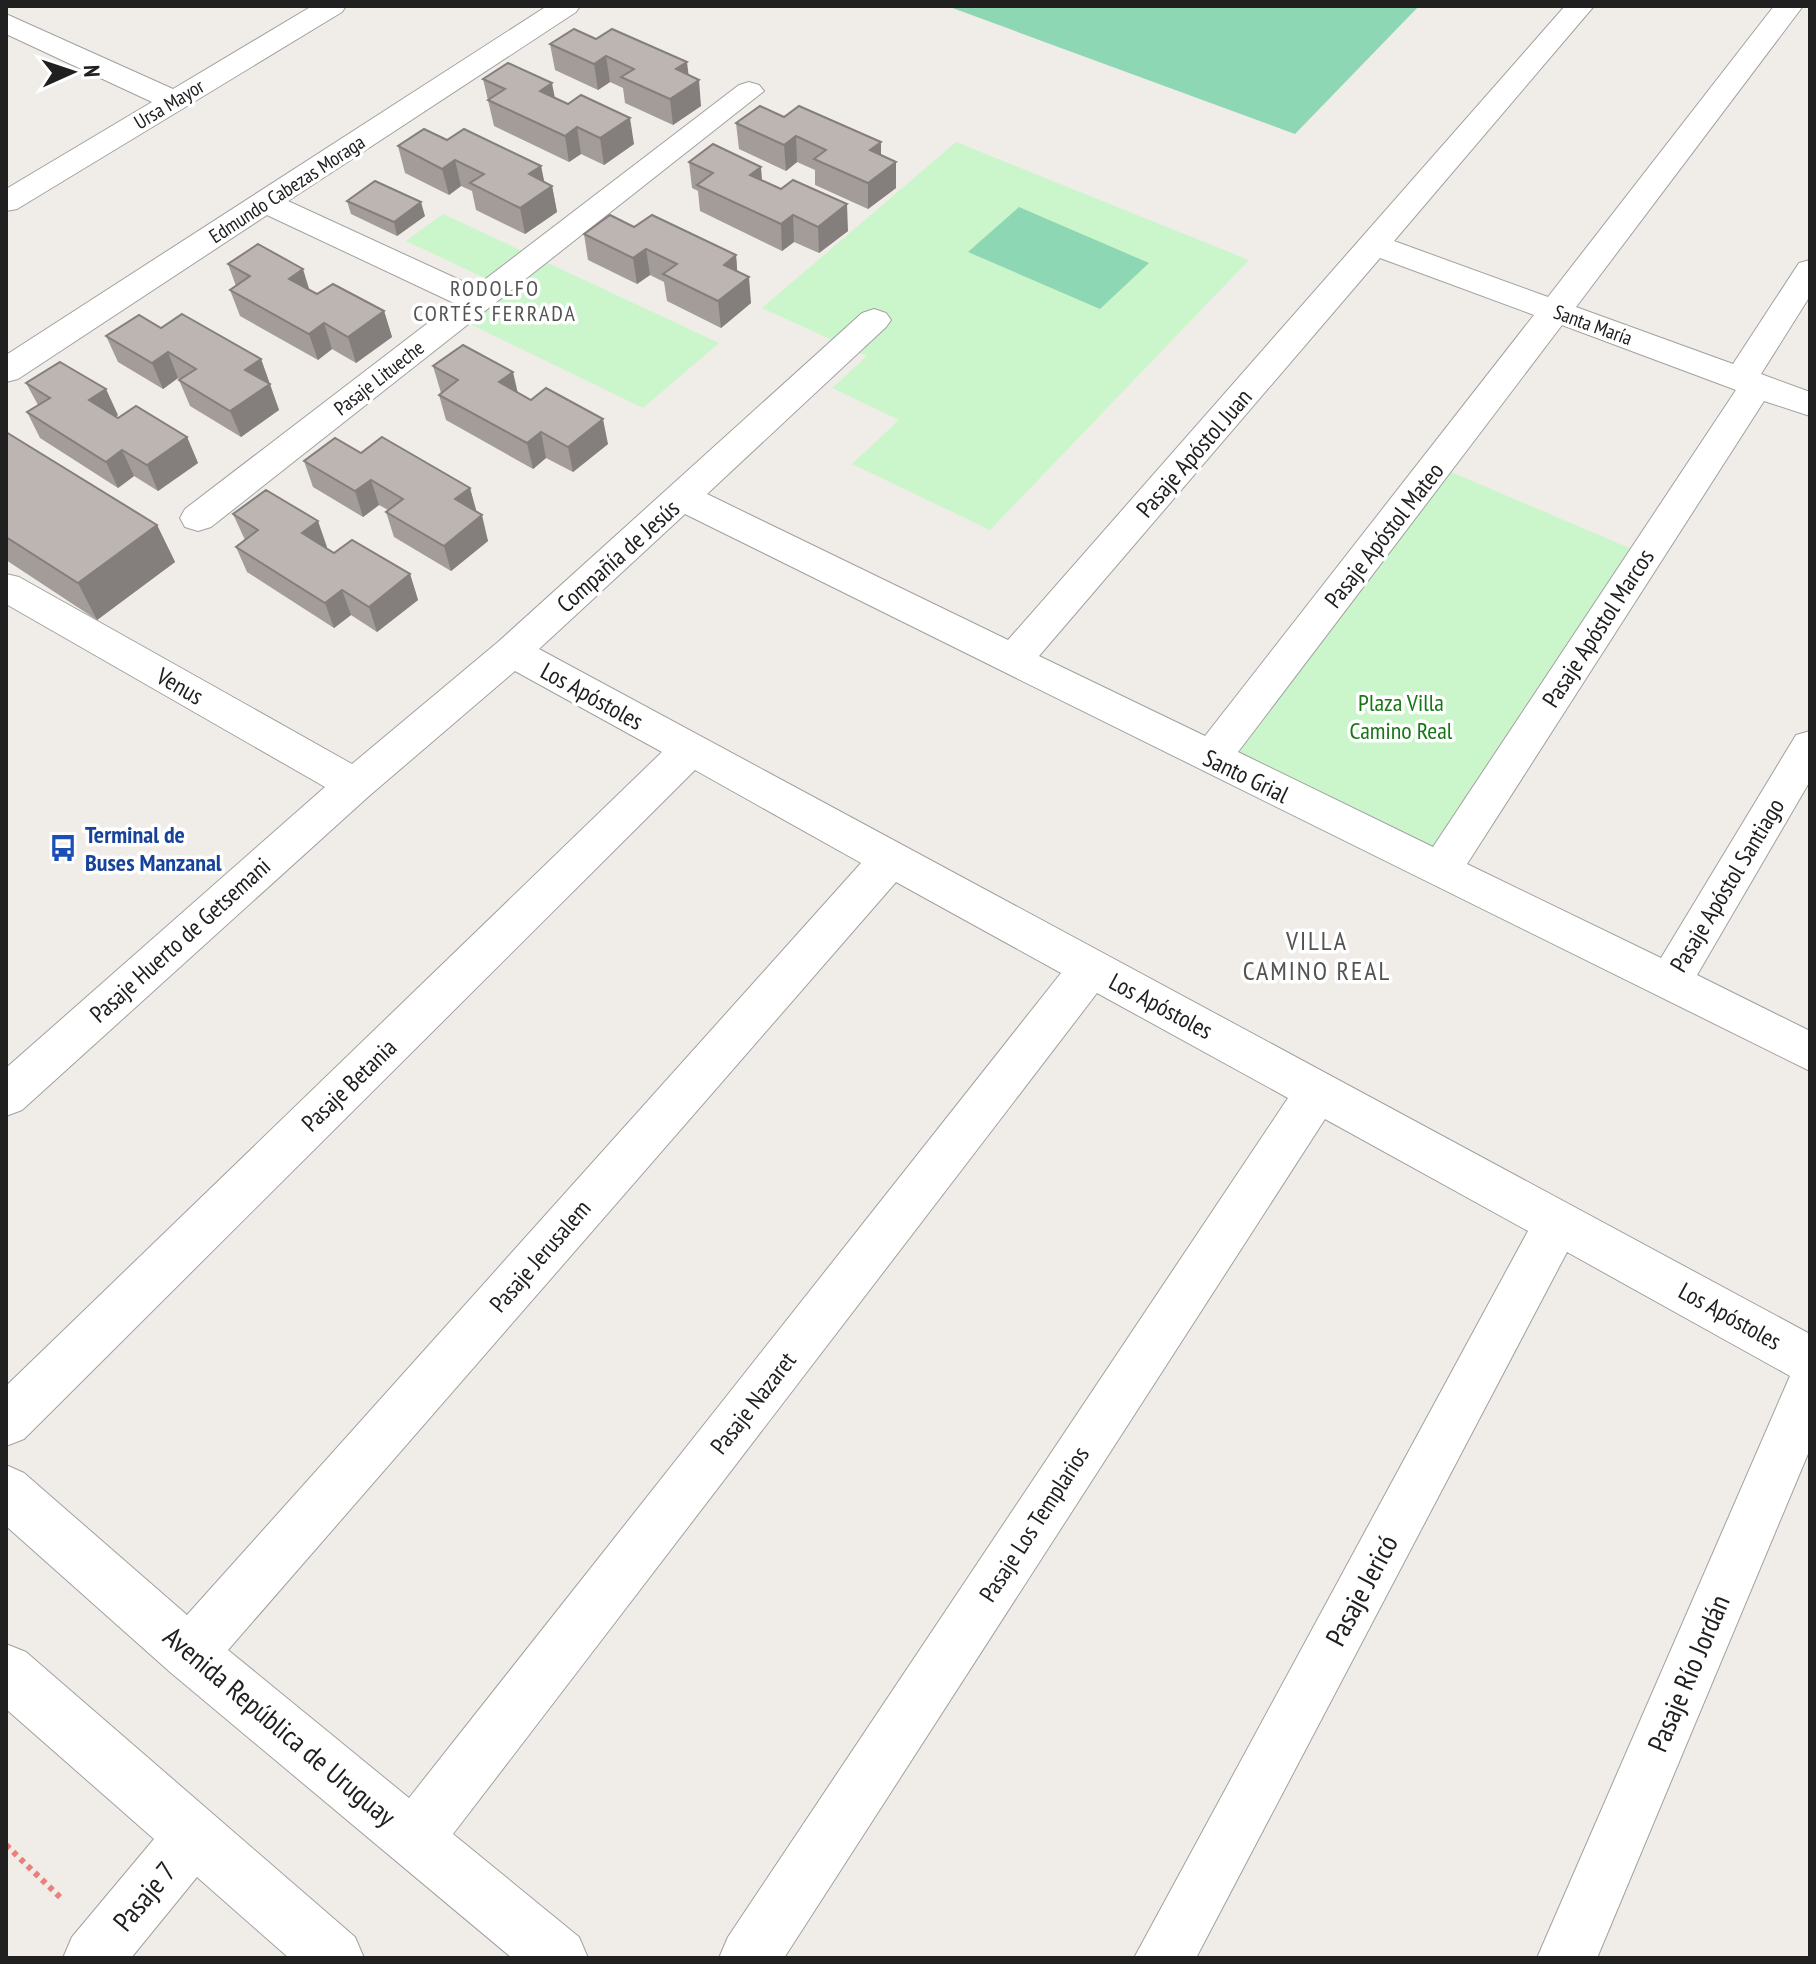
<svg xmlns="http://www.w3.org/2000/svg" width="1816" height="1964" font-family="'PT Sans Narrow',sans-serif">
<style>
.park{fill:#cbf5ca}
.pitch{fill:#8ed7b4}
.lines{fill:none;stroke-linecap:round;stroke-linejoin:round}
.minor-casing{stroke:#a1a1a1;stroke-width:2}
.path{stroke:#ec7e7c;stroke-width:6;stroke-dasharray:5 5;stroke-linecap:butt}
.minor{fill:#fff;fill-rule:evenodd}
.wall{fill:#a39c98}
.shaded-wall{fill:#847f7c}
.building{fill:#bdb5b1;stroke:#847f7c;stroke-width:2}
.labels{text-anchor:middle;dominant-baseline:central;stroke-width:7;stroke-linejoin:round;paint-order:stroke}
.far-street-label{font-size:20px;fill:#202020;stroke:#fff}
.far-neighbourhood-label{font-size:22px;letter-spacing:2px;fill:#535353;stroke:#fff}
.street-label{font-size:24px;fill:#202020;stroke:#fff}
.park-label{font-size:24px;fill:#187617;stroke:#fff}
.transit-label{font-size:24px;font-weight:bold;fill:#164399;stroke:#fff;text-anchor:start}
.neighbourhood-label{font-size:26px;letter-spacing:2px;fill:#535353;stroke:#fff}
.near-street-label{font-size:28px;fill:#202020;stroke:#fff}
</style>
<rect width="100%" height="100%" fill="#f0ede8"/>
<g class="park">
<path d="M956,142L1249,260L990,530L852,464L899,420L832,388L867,356L762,308Z"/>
<path d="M443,214L719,343L643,408L468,323L510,290L406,241Z"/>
<path d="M1449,471L1641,553L1439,860L1231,755Z"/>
</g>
<g class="pitch">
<path d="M947,6H1419L1295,134Z"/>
<path d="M1019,207L1149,263L1100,309L968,252Z"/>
</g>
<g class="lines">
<g class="minor-casing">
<g id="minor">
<path d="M312,6H346L342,12L17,209L6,211V189L152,102L6,34V14L173,89Z"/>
<path d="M547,6H580L576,12L288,201L475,287L739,85L749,82L759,85L764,91L211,527L198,531L185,527L180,518L185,509L454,303L267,215L18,379L6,382V355Z"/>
<path d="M1565,6H1594L1394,241L1548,297L1774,6H1803L1576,307L1733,364L1799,263L1810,260V296L1761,374L1810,392V416L1764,401L1467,864L1661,958L1796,735L1810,731V781L1697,975L1810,1031V1071L685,514L539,649L1810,1334V1449L1597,1958H1537L1790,1376L1567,1252L1196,1958H1134L1528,1231L1325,1119L784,1958H719L728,1937L1288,1098L1097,993L453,1834L579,1937L588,1958H512L170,1672L6,1526V1465L24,1473L187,1615L861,863L695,770L24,1439L6,1446V1386L662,752L515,671L369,796L22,1110L6,1116V1068L325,787L6,604V574L19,577L352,764L498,642L862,313L874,309L886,313L891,320L886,327L707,494L1008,640ZM1380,258L1534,315L1205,736L1039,656ZM1562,325L1736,390L1433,847L1238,752ZM896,882L1061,973L409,1798L228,1650Z"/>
<path d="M6,1644L26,1652L355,1937L364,1958H289L197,1877L131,1958H63L72,1937L154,1839L6,1709Z"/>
</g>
</g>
<path class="path" d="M6,1845L63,1900"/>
<use href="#minor" class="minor"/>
</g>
<g class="wall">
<path d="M596,39L688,75L701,106L673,125L625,103L623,88L610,82L598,90L555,70L550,44Z"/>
<path d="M483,79L555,98L634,144L604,165L581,154L569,162L494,126Z"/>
<path d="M784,117L881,142V155L896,188L868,209L815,185V170L797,162L786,171L739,149L736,123Z"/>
<path d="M447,140L541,166L544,182L552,186L557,212L525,234L476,210L472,191L461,186L449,195L405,173L398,146Z"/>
<path d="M689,162L762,181L848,231L819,253L794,242L782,251L700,211L698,191L692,188Z"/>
<path d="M347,201L425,216L397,236L351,214Z"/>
<path d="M634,227L736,255L737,271L751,303L721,328L667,301L664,282L650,275L637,284L588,260L584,234Z"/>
<path d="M228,264L310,290L317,294L384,311L392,337L356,363L332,349L318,360L240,316L230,290L236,286Z"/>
<path d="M161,328L261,359L279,410L241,437L190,406L179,380H181L178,378L163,389L118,362L106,336Z"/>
<path d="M433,366L518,393L608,444L573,472L546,458L533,469L446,420L439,395L441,393Z"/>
<path d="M26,383L118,415L116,416L118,418L187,437L198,463L158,491L134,476L118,488L40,438L27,412L38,405Z"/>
<path d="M6,432L157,525L175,562L97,620L6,560Z"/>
<path d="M361,453L470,488L476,512L488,541L451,571L394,537L386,512L388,510L379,505L363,517L313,487L304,461Z"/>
<path d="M233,514L327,547L325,548L334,553L410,574L418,600L377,632L351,615L334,628L247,572L236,547L245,540Z"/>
</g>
<g class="shaded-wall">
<path d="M606,56L610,82L598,90L594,64Z"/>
<path d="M687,62L690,86L699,80L701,106L673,125L670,99L676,69Z"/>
<path d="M552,83L557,109L540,91Z"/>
<path d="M630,118L634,144L604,165L600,138Z"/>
<path d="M577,127L581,154L569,162L565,136Z"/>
<path d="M796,136L797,162L786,171L784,145Z"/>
<path d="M881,142V168L870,150Z"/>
<path d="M455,160L461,186L449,195L442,169Z"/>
<path d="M896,162V188L868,209V183Z"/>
<path d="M541,166L546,190L552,186L557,212L525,234L520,208L529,174Z"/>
<path d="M761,167L763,193L750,175Z"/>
<path d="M421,202L425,216L397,236L394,222Z"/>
<path d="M847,204L848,231L819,253L818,227Z"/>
<path d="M793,215L794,242L782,251L781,224Z"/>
<path d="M646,249L650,275L637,284L633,258Z"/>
<path d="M736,255L738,281L724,265Z"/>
<path d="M303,269L311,295L289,279Z"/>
<path d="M749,277L751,303L721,328L718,301Z"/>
<path d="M384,311L392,337L356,363L348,337Z"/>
<path d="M324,323L332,349L318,360L309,334Z"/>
<path d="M168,352L178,378L163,389L152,363Z"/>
<path d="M261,359L279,410L241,437L230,411L245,370Z"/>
<path d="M513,372L519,398L499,382Z"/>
<path d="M106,389L118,415L102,426L89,400Z"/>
<path d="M603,419L608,444L573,472L568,447Z"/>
<path d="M541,432L546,458L533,469L527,443Z"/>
<path d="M187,437L198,463L158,491L147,465Z"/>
<path d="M122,450L134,476L118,488L106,462Z"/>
<path d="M371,480L379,505L363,517L355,491Z"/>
<path d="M470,488L477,513L455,499Z"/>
<path d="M482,515L488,541L451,571L444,546Z"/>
<path d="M318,521L327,547L311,559L302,533Z"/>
<path d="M157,525L175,562L97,620L78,583Z"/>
<path d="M410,574L418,600L377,632L369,607Z"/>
<path d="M342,590L351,615L334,628L325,603Z"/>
</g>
<g class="building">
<path d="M574,29L596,39L612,29L687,62L676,69L699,80L670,99L621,77L634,69L606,56L594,64L550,44Z"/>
<path d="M508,63L552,83L540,91L568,104L581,95L630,118L600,138L577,127L565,136L488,100L505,89L483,79Z"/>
<path d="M760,106L784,117L799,106L881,142L870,150L896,162L868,183L814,159L826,150L796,136L784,145L736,123Z"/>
<path d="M424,129L447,140L464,129L541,166L529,174L552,186L520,208L470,183L484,174L455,160L442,169L398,146Z"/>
<path d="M713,144L761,167L750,175L781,189L793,180L847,204L818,227L793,215L781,224L697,185L713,173L689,162Z"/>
<path d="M375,181L421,202L394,222L347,201Z"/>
<path d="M610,215L634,227L652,215L736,255L724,265L749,277L718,301L663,274L677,264L646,249L633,258L584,234Z"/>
<path d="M258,244L303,269L289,279L317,294L333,284L384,311L348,337L324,323L309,334L230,290L250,276L228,264Z"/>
<path d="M182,314L261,359L245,370L270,384L230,411L179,380L196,369L168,352L152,363L106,336L139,315L161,328Z"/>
<path d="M463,345L513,372L499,382L531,400L546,388L603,419L568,447L541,432L527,443L439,395L458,380L433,366Z"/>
<path d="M60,362L106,389L89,400L118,418L136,406L187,437L147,465L122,450L106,462L27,412L50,398L26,383Z"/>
<path d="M6,432L157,525L78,583L6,537Z"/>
<path d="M382,437L470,488L455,499L482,515L444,546L386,512L403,499L371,480L355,491L304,461L335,438L361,453Z"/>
<path d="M266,490L318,521L302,533L334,553L352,540L410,574L369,607L342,590L325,603L236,547L258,530L233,514Z"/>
</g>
<defs>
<g id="bus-bare" transform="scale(2.16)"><path d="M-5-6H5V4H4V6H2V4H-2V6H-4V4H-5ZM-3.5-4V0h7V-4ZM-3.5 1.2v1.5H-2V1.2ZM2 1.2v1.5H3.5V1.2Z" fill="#1a4fb4" stroke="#fff" stroke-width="2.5" paint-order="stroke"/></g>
</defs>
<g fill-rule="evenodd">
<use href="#bus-bare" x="63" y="848"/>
</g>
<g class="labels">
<g class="far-street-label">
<text transform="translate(169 104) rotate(-31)">Ursa Mayor</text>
<text transform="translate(287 189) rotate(-33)">Edmundo Cabezas Moraga</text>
<text transform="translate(1593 325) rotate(20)">Santa María</text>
<text transform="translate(379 378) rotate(-38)">Pasaje Litueche</text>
</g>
<g class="far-neighbourhood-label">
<text x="495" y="288">RODOLFO<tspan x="495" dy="25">CORTÉS FERRADA</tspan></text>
</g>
<g class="street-label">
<text transform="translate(1194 453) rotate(-49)">Pasaje Apóstol Juan</text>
<text transform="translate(1384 535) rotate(-52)">Pasaje Apóstol Mateo</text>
<text transform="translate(618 556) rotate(-42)">Compañía de Jesús</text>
<text transform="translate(1598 628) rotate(-57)">Pasaje Apóstol Marcos</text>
<text transform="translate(180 686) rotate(30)">Venus</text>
<text transform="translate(592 696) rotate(29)">Los Apóstoles</text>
<text transform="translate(1246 776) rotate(26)">Santo Grial</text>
<text transform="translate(1727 885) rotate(-59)">Pasaje Apóstol Santiago</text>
<text transform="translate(180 940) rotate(-42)">Pasaje Huerto de Getsemani</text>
<text transform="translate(1161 1006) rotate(28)">Los Apóstoles</text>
<text transform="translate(349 1085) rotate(-44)">Pasaje Betania</text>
<text transform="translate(540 1256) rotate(-49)">Pasaje Jerusalem</text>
<text transform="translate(1730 1316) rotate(29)">Los Apóstoles</text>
<text transform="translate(753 1403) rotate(-52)">Pasaje Nazaret</text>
<text transform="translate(1034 1524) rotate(-57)">Pasaje Los Templarios</text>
</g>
<g class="park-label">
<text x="1401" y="702">Plaza Villa<tspan x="1401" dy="28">Camino Real</tspan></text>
</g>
<g class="transit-label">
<text x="85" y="834">Terminal de<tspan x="85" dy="28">Buses Manzanal</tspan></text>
</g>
<g class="neighbourhood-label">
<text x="1317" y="940">VILLA<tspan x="1317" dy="30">CAMINO REAL</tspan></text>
</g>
<g class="near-street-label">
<text transform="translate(1361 1590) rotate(-62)">Pasaje Jericó</text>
<text transform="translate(1688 1673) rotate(-67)">Pasaje Río Jordán</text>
<text transform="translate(280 1726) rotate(40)">Avenida República de Uruguay</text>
<text transform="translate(144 1896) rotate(-50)">Pasaje 7</text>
</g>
</g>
<rect width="1816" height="1964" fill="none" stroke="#202020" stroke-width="16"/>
<g transform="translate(72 72) rotate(87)" stroke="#ffffff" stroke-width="6" paint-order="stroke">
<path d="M0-6L14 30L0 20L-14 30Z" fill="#202020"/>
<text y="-12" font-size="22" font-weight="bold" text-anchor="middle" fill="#202020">N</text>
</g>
</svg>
